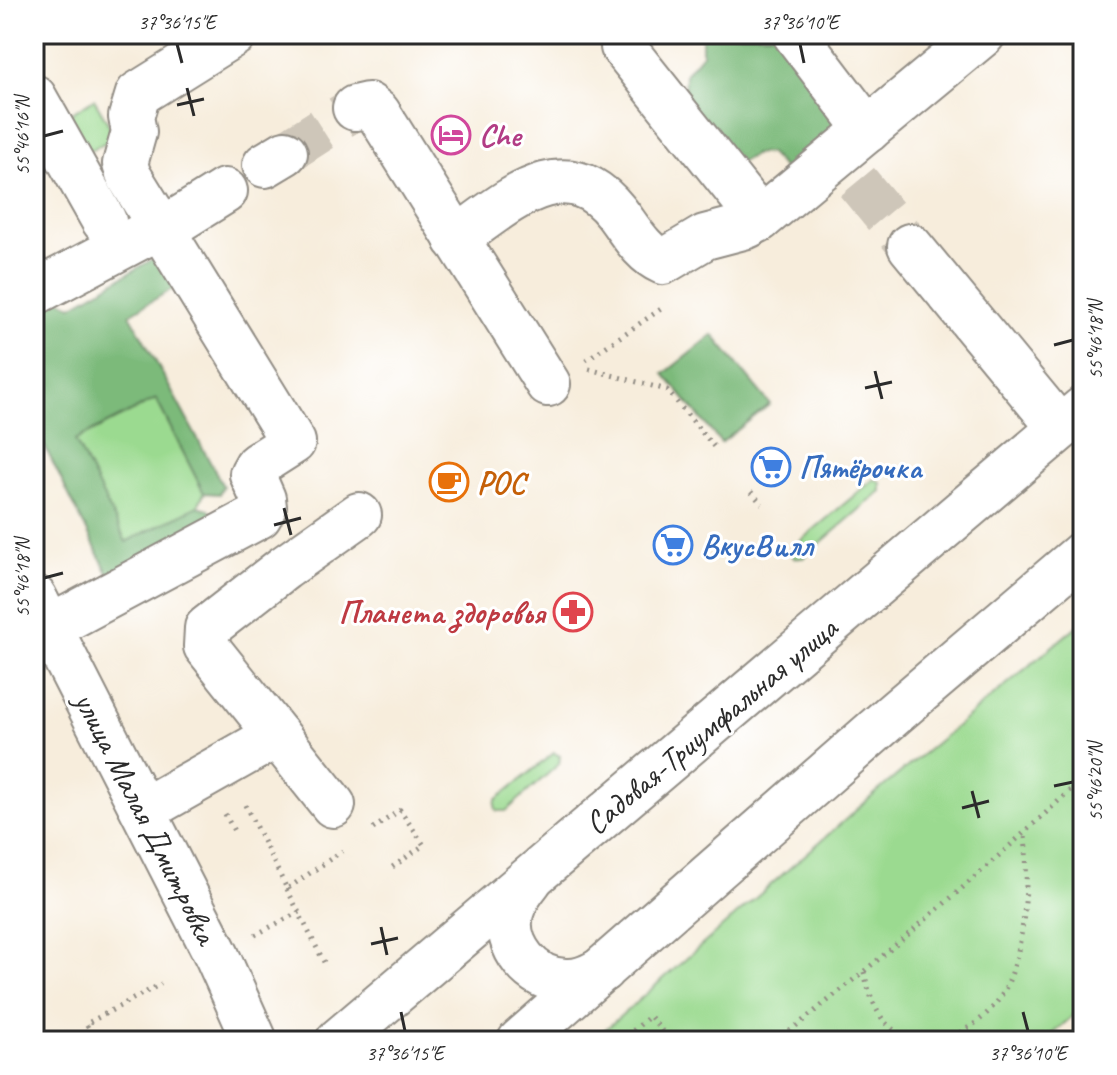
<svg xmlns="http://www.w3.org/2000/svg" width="1117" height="1075" font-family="Caveat,sans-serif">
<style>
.green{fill:#9bda90;stroke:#63825e;stroke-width:2}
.forest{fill:#7cba7a;stroke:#547252;stroke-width:2}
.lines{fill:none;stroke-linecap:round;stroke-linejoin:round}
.minor-tunnel{stroke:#cec6b9;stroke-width:44;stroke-dasharray:44 22;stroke-linecap:butt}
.minor-casing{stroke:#918c84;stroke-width:48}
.major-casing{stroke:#918c84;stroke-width:48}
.path{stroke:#918c84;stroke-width:5;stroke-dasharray:2 6;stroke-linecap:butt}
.minor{stroke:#fff;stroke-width:44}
.major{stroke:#fff;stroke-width:44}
.ticks{fill:none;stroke:#2b2b2b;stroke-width:3}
.labels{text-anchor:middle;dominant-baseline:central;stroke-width:6;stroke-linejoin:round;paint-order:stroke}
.hotel-label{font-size:32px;font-weight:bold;fill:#b23c85;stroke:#fff;text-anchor:start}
.shop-label{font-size:32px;font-weight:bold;fill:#366cbe;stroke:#fff;text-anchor:start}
.food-label{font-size:32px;font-weight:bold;fill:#c56008;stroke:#fff;text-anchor:start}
.health-label{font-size:32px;font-weight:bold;fill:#be3a42;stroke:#fff;text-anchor:end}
.street-label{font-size:32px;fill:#2b2b2b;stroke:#fff}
.neatline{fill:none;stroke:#2b2b2b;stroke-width:3}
.ticks-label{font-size:20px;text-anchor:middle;fill:#2b2b2b}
</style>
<rect width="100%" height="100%" fill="#fff"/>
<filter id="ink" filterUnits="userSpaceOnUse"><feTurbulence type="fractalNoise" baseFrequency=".0125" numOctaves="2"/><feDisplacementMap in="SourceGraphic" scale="16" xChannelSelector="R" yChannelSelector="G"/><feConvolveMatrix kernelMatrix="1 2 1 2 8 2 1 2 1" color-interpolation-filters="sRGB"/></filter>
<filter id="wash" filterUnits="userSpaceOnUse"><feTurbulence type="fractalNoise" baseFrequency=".006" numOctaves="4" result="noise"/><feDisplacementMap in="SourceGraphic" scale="32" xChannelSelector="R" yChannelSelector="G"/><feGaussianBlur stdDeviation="1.8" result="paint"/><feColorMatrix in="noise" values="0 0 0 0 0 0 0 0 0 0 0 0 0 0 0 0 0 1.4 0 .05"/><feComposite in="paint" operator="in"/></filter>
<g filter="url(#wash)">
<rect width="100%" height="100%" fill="#f7eddc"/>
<g class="green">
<path d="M94,99L116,137L85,153L64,118Z"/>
<path d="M156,399L204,493L198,506L126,542L74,441Z"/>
<path d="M874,479L881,483V491L803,558H794L791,553L794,546Z"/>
<path d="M1083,621V1007L1044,1041H592L877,792Z"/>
<path d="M554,753L560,756L559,764L506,811H497L495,806L496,800Z"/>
</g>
<g class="forest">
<path d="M698,34H780L842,118L835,140L788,173L769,153L755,154L733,166L684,97L685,74L702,54V39Z"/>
<path d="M165,252L184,282L130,314L223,486L219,494L204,493L156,399L75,440L126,542L198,506L209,509L214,518L111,579L34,425V311L57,298L72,306Z"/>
<path d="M713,335L770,404L721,443L664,374Z"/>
</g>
</g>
<g filter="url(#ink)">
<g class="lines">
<g class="minor-tunnel">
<path d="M285,153L355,108"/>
<path d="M857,182L910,246"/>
<path d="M34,262L45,256"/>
</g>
<g class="minor-casing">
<g id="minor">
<path d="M795,34L868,130"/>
<path d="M623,47L760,219"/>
<path d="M34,97L104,221"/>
<path d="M355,108L368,105L378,113L548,384"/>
<path d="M265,165L285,153"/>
<path d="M456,239C506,204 564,147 616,212C630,230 642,253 663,262L705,237L747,226L760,219L983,34"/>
<path d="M910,246L1060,428"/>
<path d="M34,293L161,226L180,219L225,191"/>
<path d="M34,597L217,956L255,1041"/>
<path d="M49,628L259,516L264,507L263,499L252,474L257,465L293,442L129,176L125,164L134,132L131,117L138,94L234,34"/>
<path d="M333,805L206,646L207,628L284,568L359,515"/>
<path d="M144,810L277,735"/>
</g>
</g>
<g class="major-casing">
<g id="major">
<path d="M530,880C522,890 514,900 511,913C504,946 532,981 566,981C580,982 590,976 602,970"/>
<path d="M338,1041L1083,409"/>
<path d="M520,1041L895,713L1083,553"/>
</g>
</g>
<g class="path">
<path d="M586,360L664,307"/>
<path d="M589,369L667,390L715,448"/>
<path d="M751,492L762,504"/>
<path d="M245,805L287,889L342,851"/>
<path d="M225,814L234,831"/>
<path d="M373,829L400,810L424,845L391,868"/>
<path d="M287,889L326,966"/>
<path d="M255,935L299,912"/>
<path d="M864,972C868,989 874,1010 886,1023C923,1061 983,1030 1004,991C1025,953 1029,878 1025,835"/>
<path d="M96,1041L86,1024L161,984"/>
<path d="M621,1041L650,1016L670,1041"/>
<path d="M777,1041C883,958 985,871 1083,778"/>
</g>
<use href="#minor" class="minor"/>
<use href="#major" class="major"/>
</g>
</g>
<path class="ticks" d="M177,44L182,63M800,44L804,63M187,88L194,116M177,105L204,99M44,136L63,131M1054,345L1073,340M875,371L882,399M865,388L892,382M284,508L291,535M274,525L301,518M44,578L63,573M1054,786L1073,782M972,791L979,818M962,808L989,801M381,927L387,955M371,944L398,938M401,1012L405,1031M1023,1012L1028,1031"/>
<defs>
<g id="hotel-ring" transform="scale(2)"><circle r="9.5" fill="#fff" stroke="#d1479c" stroke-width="1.5"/><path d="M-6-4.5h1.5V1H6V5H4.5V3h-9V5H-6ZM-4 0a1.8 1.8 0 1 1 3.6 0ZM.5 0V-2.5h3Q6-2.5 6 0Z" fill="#d1479c"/></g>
<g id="supermarket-ring" transform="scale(2)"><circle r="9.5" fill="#fff" stroke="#3f7fe0" stroke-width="1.5"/><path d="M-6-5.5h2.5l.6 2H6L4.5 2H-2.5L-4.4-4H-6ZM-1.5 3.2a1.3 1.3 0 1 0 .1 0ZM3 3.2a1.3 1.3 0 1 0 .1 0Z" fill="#3f7fe0"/></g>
<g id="cafe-ring" transform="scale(2)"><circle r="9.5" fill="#fff" stroke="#e8710a" stroke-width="1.5"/><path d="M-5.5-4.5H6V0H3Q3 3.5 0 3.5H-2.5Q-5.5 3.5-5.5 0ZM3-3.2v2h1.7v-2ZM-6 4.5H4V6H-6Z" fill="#e8710a"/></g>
<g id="pharmacy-ring" transform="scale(2)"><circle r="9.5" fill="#fff" stroke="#e0444e" stroke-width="1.5"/><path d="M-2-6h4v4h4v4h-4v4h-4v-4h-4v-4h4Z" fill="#e0444e"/></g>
</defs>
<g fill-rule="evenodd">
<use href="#hotel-ring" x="451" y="135"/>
<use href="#supermarket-ring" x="771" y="467"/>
<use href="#cafe-ring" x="449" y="482"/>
<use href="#supermarket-ring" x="673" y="545"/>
<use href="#pharmacy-ring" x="573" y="612"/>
</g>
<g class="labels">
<g class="hotel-label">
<text x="479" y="135">Che</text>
</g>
<g class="shop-label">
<text x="799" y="467">Пятёрочка</text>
<text x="701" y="545">ВкусВилл</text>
</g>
<g class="food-label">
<text x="477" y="482">РОС</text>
</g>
<g class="health-label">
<text x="545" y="612">Планета здоровья</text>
</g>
<g class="street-label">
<text transform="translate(711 726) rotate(-40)">Садовая-Триумфальная улица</text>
<text transform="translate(146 818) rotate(63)">улица Малая Дмитровка</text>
</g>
</g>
<rect width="1117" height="1075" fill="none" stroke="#fff" stroke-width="88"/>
<rect x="44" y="44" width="1029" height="987" class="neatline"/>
<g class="ticks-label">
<text x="177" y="29">37°36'15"E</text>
<text x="800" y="29">37°36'10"E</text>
<text transform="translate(22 136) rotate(-90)" y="7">55°46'16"N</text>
<text transform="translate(1095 340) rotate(-90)" y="7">55°46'18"N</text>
<text transform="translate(22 578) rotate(-90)" y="7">55°46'18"N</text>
<text transform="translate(1095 782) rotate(-90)" y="7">55°46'20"N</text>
<text x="405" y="1060">37°36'15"E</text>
<text x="1028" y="1060">37°36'10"E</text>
</g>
</svg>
